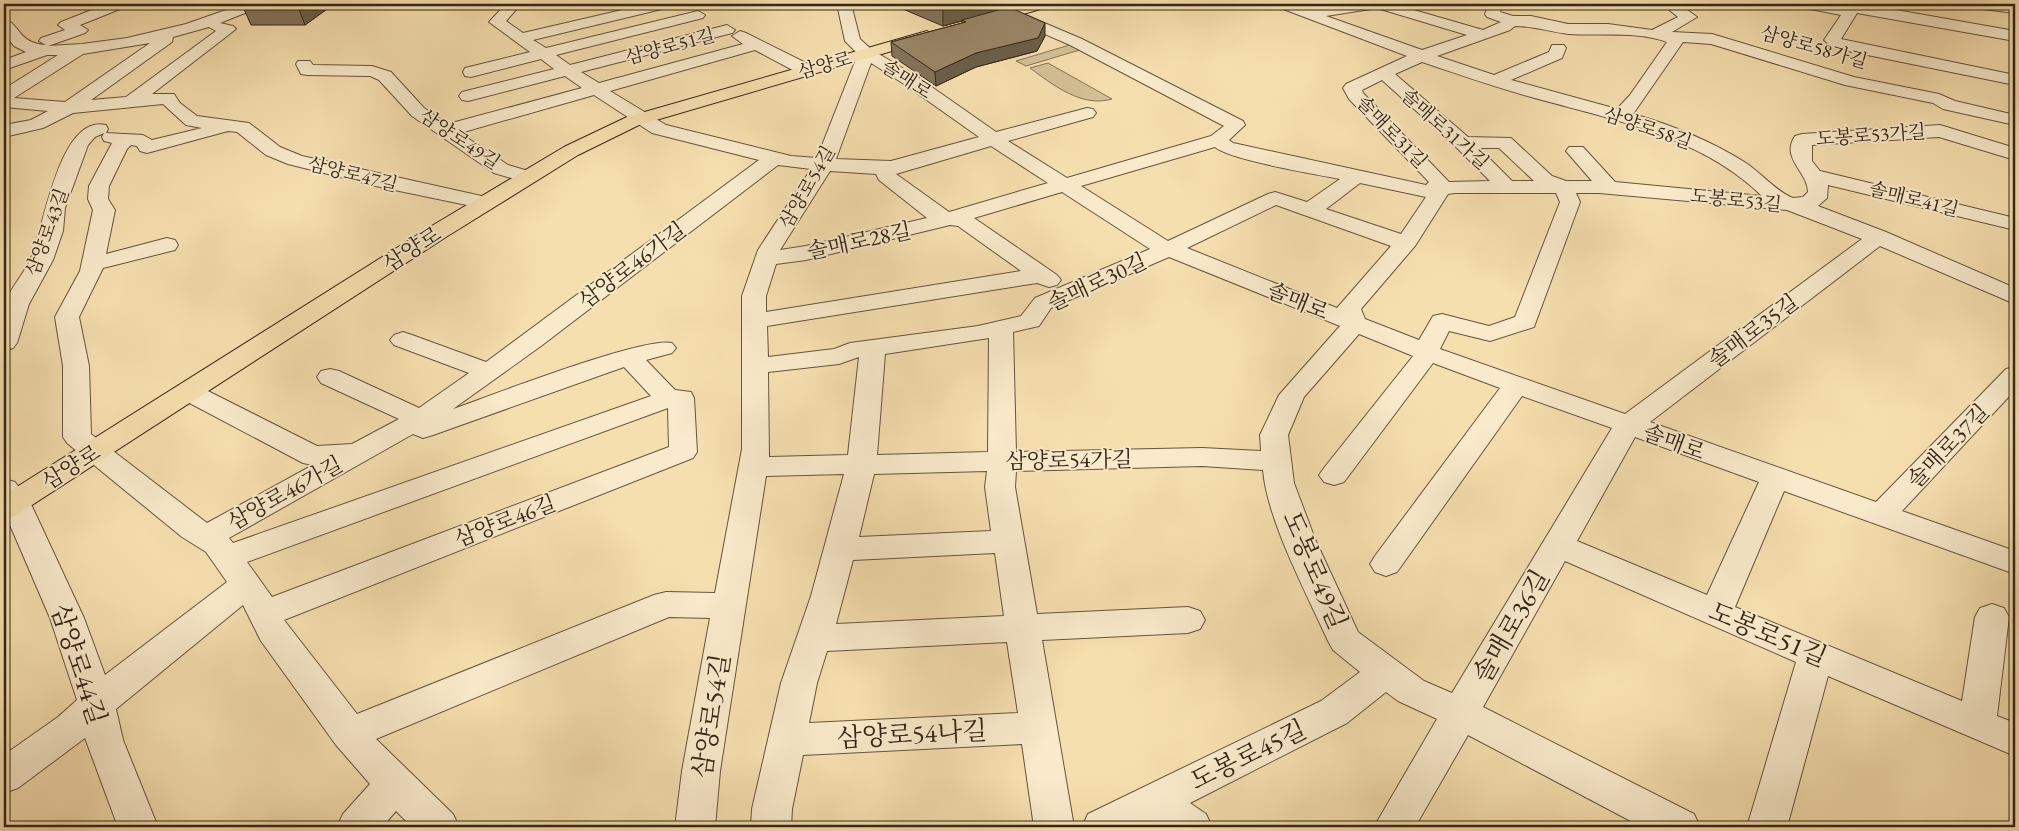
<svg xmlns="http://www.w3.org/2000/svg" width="2019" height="831" font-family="'EB Garamond','Noto Serif KR',serif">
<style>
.green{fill:#d5c095;stroke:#857356}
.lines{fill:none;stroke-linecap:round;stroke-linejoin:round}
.minor-casing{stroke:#65543e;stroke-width:2}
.major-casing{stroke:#352618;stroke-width:2}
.minor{fill:#f9eacb;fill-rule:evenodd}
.major{fill:#f6dfaf;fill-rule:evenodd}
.wall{fill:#847359;stroke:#352618}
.shaded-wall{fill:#6b5e48;stroke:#352618}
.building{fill:#998667;stroke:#352618}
.labels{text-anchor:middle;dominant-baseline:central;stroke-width:4;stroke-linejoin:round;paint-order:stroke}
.far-street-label{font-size:19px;fill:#352618;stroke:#f9eacb}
.street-label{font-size:22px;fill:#352618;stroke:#f9eacb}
.near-street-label{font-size:26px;fill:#352618;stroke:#f9eacb}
</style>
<rect width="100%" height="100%" fill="#f6dfaf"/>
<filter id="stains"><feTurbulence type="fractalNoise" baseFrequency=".004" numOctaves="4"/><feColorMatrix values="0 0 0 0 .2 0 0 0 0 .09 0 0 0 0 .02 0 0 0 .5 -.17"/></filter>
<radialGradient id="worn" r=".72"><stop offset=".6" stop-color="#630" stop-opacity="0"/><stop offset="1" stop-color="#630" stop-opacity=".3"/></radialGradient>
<g class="green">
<path d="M1073,44L1083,49L1026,66L1016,61Z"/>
<path d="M1048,63L1112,99C1082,108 1053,85 1030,68Z"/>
</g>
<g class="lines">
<g class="minor-casing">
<g id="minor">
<path d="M107,4H127L125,7L80,25L88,30L85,33L48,46L82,44L127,38L186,24L243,4H262L260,7L220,23L233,26L236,29L152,94H174L180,103L197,116L249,123L280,147L302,156L486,197L493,199L496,203L493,207L486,209L380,187L288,164L266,155L237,132L228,131L147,153L140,151L137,146L131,145L127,149L109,186L108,199L115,210L106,254L167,238L175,240L178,245L175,250L103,268L79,317L89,366L91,434L207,523L313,465L303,463L180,398L176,392L180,386L189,384L198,386L317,446L352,444L399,419L321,383L317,377L321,371L330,369L339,371L419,408L469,373L394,345L390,340L394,335L403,332L412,335L486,362L759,160L652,133L594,95L460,133L508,165L535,173L538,177L535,181L528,183L494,173L412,116L379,80L370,76L307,75L301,74L296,64L298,61H310L313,65L372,66L391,72L424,108L448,124L582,88L565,76L468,101L462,100L459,96L462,92L554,69L541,59L471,77L465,76L463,72L465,68L530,52L489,22L506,4H521L506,21L523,33L648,4L668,5L666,8L533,40L546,48L698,11L705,15L703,18L556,55L570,65L727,25L735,30L732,33L581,72L599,83L743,44L732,36L740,31L746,33L812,66L814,70L812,74H800L755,50L610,91L666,125L791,156L817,158L858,54L845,41L837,4H851L860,39L872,50L916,76L996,132L1087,108L1093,109L1096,113L1093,117L1008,141L1067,178L1211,136L1224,126L1070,45L1006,17L1004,14L1006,11H1016L1082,39L1243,121L1245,125L1229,140L1233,143L1426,185L1429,182L1349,99L1343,88L1346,84L1407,56L1278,7L1276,4H1295L1310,9L1348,4H1393L1483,30L1501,22L1487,17L1485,14L1489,4H1503L1500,12L1513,16H1531L1568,24H1608L1652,30L1678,17L1662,4H1679L1697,17L1672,32L1712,34L1854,77L1939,94L1955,101L2015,115V125L1943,109L1933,103L1845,85L1711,44L1683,42L1633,114C1672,125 1711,141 1746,163C1761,173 1777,192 1793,198L1803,197L1808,192C1808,172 1780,158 1795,136L1802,134L1940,125L2015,148V160L1939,137L1812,145V161L1820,171L2015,218V230L1828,185L1827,198L1818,206L1886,232L2015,288V304L1880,246L1650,422L1876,502L2006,369L2015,367V390L1902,511L2015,551V574L1784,491L1735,607L1962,701L1975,617L1980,608L1992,604L2004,608L2009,617L1997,716L2015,723V756L1828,676L1787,827H1747L1796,662L1565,561L1483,707L1694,814L1700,827H1642L1468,735L1415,827H1374L1437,719L1398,701L1386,692L1347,723L1190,803L1206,814L1212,827H1160L1152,822L1141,827H1082L1088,814L1321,701L1360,672L1333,650L1328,641C1307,594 1267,520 1263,470L1202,466L1016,471L1015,487L1037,614L1188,607L1200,611L1205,620L1200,629L1188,633L1042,640L1074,827H1034L1022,744L803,755L792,809L791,827H751L752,809L781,683L811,596L844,474L766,476L720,771L715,827H675L682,771L710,618L669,617L376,739L453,814L459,827H412L396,811L382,827H337L343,814L370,784L336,745L261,641L243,605L116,709L123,740L158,827H118L85,738L18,788L4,793V755L58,717L77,700L50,618L4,511V479L15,482L30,502L84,618L105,675L227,582L206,552L182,537L67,443L63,437V366L55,317L80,271L93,210L88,199L89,186L112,143L104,141L102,137L104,133L95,137L88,145L65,208L63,231L53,260L29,304L17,343L13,348L4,351C4,337 2,322 4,308C6,293 25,273 31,258C44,228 59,114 106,125L108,129L106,133L143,135L152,140L202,128L186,125L163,104L73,113L43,128L4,137V125L31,120L48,111L4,107V89L58,55H47L4,70V60L26,52L14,46L4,34V19C20,23 17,43 46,45L39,41L41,38L65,30L58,25L61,22ZM1377,8L1467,35L1422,50L1326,16ZM1515,26C1534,26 1551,32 1569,34C1601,36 1637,31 1667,42L1630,95L1617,109L1511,80L1562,58L1566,48L1564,45H1552L1549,52L1494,75L1437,56L1510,30ZM209,27L216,31L126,97L91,100L172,42L173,37ZM150,43L65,102L14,98L83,54ZM1422,62C1458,74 1494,87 1531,97C1610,119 1701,136 1762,196L1615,182L1583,147H1569L1566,151L1592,181H1566L1552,176L1511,138L1468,137L1395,74ZM871,63L904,84L979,137L891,161L836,159ZM1382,80L1456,147L1490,181L1449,182L1363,93L1362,90ZM991,146L1048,183L949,212L896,174ZM1215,147C1230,160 1315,174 1340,179L1307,202L1275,192L1268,194L1168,241L1081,186ZM1479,148H1499L1534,181H1512ZM778,165L811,169L758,250L742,296V449L715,593L666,592L654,595L357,714L284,620L693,458L697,452L694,398L691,392L675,390L646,360L672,353L676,348L672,343C644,336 490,396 453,409L541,346ZM830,171L876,174L879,180L927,218L806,246L780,250ZM1360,183L1426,197L1401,234L1326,209ZM1062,192L1150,249L1035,298L1021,316L978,326L850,343L834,349L768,357L767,326L1037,283L1049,287L1057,285L1061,280L1057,275L974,218ZM1455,193H1556L1560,202L1515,317L1489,326L1442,314L1433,316L1419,340L1365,319L1361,309L1415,246L1448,194ZM1576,193H1599L1787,210L1862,239L1625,414L1440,349L1449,331L1490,341L1534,327L1580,202ZM1276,205L1391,246L1337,308L1187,248ZM950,225L958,226L1021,271L766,312V296L776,264L806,260ZM1169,257L1340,326L1279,395L1260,435L1261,451L1202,448L1016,452L1013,332L1039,326L1051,308ZM1359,334L1413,356L1324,468L1319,475L1324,482L1334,485L1344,482L1433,363L1500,388L1375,556L1370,564L1375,572L1386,576L1397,572L1522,396L1612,428L1452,693L1424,681L1358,632L1315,539L1294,483L1288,435L1304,397ZM989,338L988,452L877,455L885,354ZM859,357L848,455L769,457L768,372L839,364ZM624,367L651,396L233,543L229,538L413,434L423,438L433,435ZM668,408L669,447L272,597L247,562ZM1635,437L1759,482L1707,595L1577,541ZM987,471L985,487L991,531L859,537L874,474ZM995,553L1004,616L836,624L853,560ZM1007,642L1018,713L809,723L817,683L827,651Z"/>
<path d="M1798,4H1828L1846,7L1848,4H1862L2015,31V41L1857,13L1841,39L2015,75V85L1833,48L1824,40L1841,15L1800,7Z"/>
<path d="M1968,4L2015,5V13L1975,8Z"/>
</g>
</g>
<g class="major-casing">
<g id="major">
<path d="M1027,4H1050L1048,7L980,26L972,21L975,18Z"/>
<path d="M927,31L935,36L933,39L639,125L578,155L446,237L15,516L4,519V495L430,227L564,147L627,117Z"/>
</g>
</g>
<use href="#minor" class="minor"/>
<use href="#major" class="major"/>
</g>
<g class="wall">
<path d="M249,4H423H334L305,25H251L243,7Z"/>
<path d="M891,4H1011V7H1009L1045,36L1037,51L976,67L936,86L892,56L891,42L962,23V21L943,26Z"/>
</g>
<g class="shaded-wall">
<path d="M303,4H334L305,25L298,7Z"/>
<path d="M943,4H1011V7L943,26Z"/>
<path d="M1045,23V36L1037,51L976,67L936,86L935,72L976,53Z"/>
</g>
<g class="building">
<path d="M249,4H303L298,7H243Z"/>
<path d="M1009,7L1045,23L1038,38L976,53L935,72L891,42L966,22L962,20Z"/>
</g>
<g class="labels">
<g class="far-street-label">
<text transform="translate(670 46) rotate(-15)">삼양로51길</text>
<text transform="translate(1814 47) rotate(16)">삼양로58가길</text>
<text transform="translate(825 65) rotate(-16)">삼양로</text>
<text transform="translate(907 79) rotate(33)">솔매로</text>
<text transform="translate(1648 128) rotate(19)">삼양로58길</text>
<text transform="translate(1445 129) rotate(42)">솔매로31가길</text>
<text transform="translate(1392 132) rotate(46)">솔매로31길</text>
<text transform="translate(1871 135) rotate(-4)">도봉로53가길</text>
<text transform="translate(460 139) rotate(34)">삼양로49길</text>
<text transform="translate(353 174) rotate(14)">삼양로47길</text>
<text transform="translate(807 187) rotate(-60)">삼양로54길</text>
<text transform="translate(1914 199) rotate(14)">솔매로41길</text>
<text transform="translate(1736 200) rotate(6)">도봉로53길</text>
<text transform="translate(47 232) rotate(-70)">삼양로43길</text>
</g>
<g class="street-label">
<text transform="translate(859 241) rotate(-12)">솔매로28길</text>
<text transform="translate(412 249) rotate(-33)">삼양로</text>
<text transform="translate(632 265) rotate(-37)">삼양로46가길</text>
<text transform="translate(1097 282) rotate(-25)">솔매로30길</text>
<text transform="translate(1298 301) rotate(22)">솔매로</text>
<text transform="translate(1753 331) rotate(-37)">솔매로35길</text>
<text transform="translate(1674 442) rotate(20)">솔매로</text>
<text transform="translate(1948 446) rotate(-46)">솔매로37길</text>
<text transform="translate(1069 460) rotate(-1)">삼양로54가길</text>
<text transform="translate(71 467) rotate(-32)">삼양로</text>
<text transform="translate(285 493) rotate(-29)">삼양로46가길</text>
<text transform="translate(505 521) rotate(-21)">삼양로46길</text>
</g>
<g class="near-street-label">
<text transform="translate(1315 570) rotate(67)">도봉로49길</text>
<text transform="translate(1511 626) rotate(-60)">솔매로36길</text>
<text transform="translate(1768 634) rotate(23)">도봉로51길</text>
<text transform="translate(79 664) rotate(72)">삼양로44길</text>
<text transform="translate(711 716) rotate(-81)">삼양로54길</text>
<text transform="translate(912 734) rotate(-3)">삼양로54나길</text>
<text transform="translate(1248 755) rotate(-26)">도봉로45길</text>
</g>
</g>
<rect width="2019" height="831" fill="none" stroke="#f6dfaf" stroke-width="20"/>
<rect x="5" y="5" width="2009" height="821" fill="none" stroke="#352618" stroke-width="2.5"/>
<rect x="10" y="10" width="1999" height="811" fill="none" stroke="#352618"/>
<rect width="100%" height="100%" filter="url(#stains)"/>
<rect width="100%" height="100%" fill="url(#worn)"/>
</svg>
